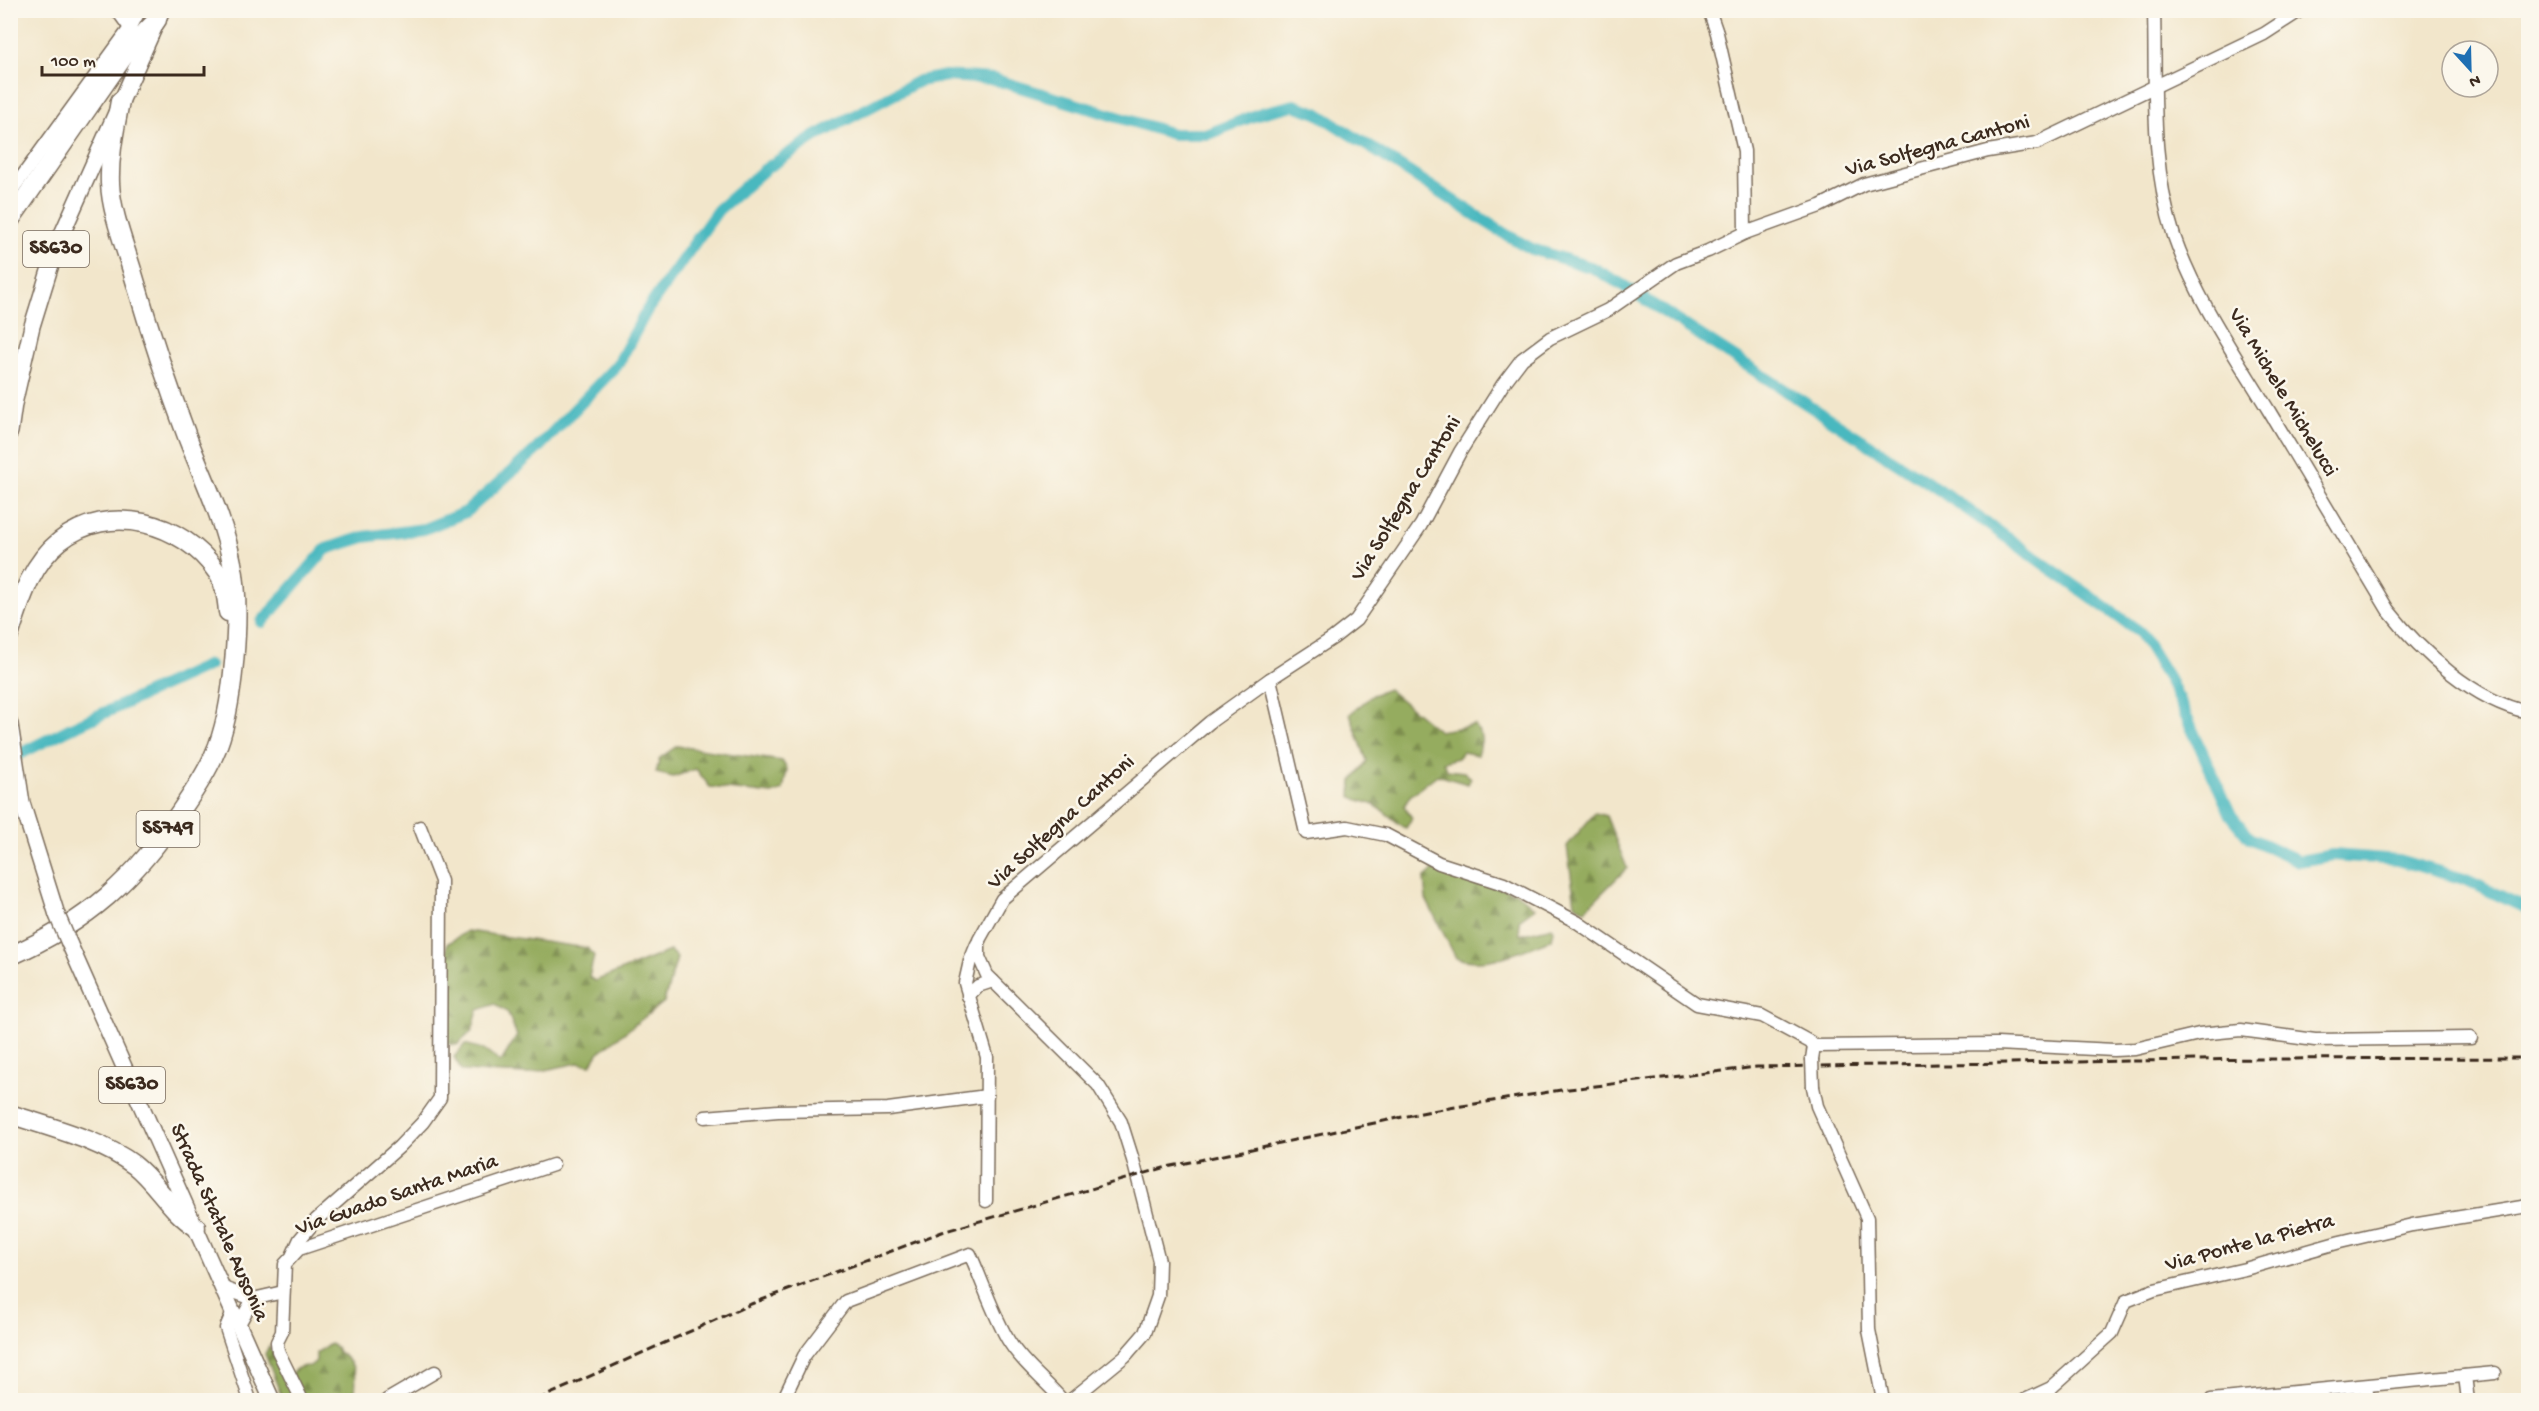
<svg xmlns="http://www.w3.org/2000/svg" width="2539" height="1411" font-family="'Gochi Hand',sans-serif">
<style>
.forest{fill:url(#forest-firs);stroke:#686b3e;stroke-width:1.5}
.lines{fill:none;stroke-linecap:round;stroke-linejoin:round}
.canal{stroke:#49b8bf;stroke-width:12}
.minor-casing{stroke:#7b6c5b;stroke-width:15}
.major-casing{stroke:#7b6c5b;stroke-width:18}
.highway-casing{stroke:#7b6c5b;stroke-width:21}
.minor{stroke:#fff;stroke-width:12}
.major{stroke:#fff;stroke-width:15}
.highway{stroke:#fff;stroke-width:18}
.rail{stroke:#3b2a1e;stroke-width:3;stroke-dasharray:9 4.5;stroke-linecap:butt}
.minor-bridge-casing{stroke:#7b6c5b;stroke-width:15;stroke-linecap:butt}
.major-bridge-casing{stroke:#7b6c5b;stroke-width:18;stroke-linecap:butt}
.minor-bridge{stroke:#fff;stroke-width:12}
.major-bridge{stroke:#fff;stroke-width:15}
.labels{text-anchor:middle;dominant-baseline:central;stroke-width:5;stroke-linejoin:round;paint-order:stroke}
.shield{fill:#fbf7ec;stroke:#75685c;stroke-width:1.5}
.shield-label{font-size:21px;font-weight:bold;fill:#3b2a1e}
.street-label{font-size:22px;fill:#3b2a1e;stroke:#fbf7ec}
</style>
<defs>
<pattern id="forest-firs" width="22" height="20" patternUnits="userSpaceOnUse" patternTransform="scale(1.5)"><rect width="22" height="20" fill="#95ac5e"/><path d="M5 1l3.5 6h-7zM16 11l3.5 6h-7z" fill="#7b8c4d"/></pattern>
</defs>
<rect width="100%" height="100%" fill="#fbf7ec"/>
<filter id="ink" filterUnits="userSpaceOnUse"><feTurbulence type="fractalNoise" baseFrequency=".0167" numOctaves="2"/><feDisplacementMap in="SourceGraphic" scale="12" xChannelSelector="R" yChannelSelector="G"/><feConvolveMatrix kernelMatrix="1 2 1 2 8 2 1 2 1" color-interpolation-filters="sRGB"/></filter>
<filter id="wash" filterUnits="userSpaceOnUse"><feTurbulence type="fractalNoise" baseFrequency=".008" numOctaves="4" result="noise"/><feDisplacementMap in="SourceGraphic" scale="24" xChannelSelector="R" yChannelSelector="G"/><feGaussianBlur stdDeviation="1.35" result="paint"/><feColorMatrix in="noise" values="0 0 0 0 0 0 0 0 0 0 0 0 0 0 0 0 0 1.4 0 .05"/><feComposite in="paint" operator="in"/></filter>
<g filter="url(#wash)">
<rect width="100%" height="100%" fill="#f2e6cb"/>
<g class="forest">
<path d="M1388,689L1439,731L1475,725L1482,737L1478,755L1463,752L1458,758L1443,762L1447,770L1464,772L1471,778L1468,784L1437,775L1410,796L1404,806L1412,818L1406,828C1394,822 1385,810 1374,805C1365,801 1359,802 1351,796L1352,781L1367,761L1350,714L1373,695Z"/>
<path d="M677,746L782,761L787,769L783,790L772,794L710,787L696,769L673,777L656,773L660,758Z"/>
<path d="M1595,813L1606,816L1627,868L1585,910L1575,904L1567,846Z"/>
<path d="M1433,870L1517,893L1535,908L1519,920L1520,935L1552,927L1554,930L1552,939C1521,951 1488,968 1456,958L1426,899L1424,878Z"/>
<path d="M467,931L587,948L594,956L589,977L595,981L670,951L677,958L664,1002L598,1053L591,1065L578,1063L526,1074L462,1071L454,1057L465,1044L482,1049L501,1062L517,1036L508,1013L495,1004L478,1010L472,1031L457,1045L445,1044L447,944Z"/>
<path d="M330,1344L336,1347L338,1352C359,1365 357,1378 354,1400H305L291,1374C296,1367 302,1366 310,1366L316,1361V1353Z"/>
<path d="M269,1346L282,1367L298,1400H283L265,1354Z"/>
</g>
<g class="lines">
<g class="canal">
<path d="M262,622L326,549L364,537L424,529L466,512L536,450L618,364L647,310L718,210L764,170L814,137L919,81L946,76L993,79L1173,134H1208L1261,113L1294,105L1317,113L1505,234L1532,249L1593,268L1621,284L1947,495L2140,632L2171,683L2231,815L2250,838L2299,861L2333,855L2398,860L2464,879L2528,909"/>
<path d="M10,759L69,729L209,665"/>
</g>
</g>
</g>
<g filter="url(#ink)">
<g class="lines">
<g class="minor-casing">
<g id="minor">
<path d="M117,10L130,28"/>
<path d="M1709,10L1717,33L1744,151L1745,233"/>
<path d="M2154,10C2156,86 2150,163 2174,236C2196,299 2235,355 2269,411C2309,477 2348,544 2388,610C2421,652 2474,701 2528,712"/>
<path d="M10,193L130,28L140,10"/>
<path d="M1270,679L1306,833L1347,827L1386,835L1439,863L1504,884L1577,922L1697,1004L1762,1016L1810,1042L1814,1046L1812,1059"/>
<path d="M977,944L970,961L965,983L987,1057L986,1201"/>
<path d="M968,996L978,986L993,981"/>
<path d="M1814,1046L1997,1044L2114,1050L2135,1049L2199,1034L2241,1030L2315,1040L2471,1038"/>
<path d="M1813,1087L1817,1106L1867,1218L1869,1330L1883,1400"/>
<path d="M705,1117L778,1111L888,1109L987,1096"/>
<path d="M293,1254L300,1239L316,1220L399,1147L423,1122L440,1098L441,881L420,827"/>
<path d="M223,1288L253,1299L283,1292"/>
<path d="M233,1311L226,1328L250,1400"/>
<path d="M239,1324L253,1299"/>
<path d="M2465,1376L2468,1400"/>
<path d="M2366,1386L2368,1400"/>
<path d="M302,1400L278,1351L277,1342L282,1332L285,1264L299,1249L553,1165"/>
<path d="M387,1400L435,1372"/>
<path d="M783,1400L804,1356L846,1301L970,1254C982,1280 995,1320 1010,1343C1024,1365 1045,1380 1062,1400"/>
<path d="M1071,1400L1125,1356L1145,1333L1158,1296L1159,1261L1133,1160L1121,1122L1098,1085L987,975L979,957V940L1002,899L1210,722L1270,679L1333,638L1356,620L1421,525L1460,452L1503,384L1522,359L1550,338L1608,310L1676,263L1708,251L1745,233L1820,206L1864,184L1988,151L2037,143L2264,34L2301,10"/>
<path d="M2025,1400L2051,1388L2112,1333L2126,1301L2154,1290L2245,1269L2340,1242L2412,1225L2528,1206"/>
<path d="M2211,1400L2495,1373"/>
</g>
</g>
<g class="major-casing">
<g id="major">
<path d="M10,432L14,404L32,326L57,245L162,10"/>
<path d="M10,724L22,803L57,915"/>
<path d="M69,943L272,1400"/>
</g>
</g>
<g class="highway-casing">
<g id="highway">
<path d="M10,220L131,46L157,20"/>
<path d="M10,633C21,599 31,564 60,541C109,502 183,522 217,572C225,583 227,599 228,612"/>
<path d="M10,956C88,922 135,879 182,809C193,793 206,774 214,755C234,712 242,609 232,563C224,520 204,480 188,439C168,386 150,332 134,277C126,249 111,212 110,183C109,155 115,129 120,101"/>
<path d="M10,1114C51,1128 99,1139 134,1165C157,1183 171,1212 196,1227"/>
</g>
</g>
<use href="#minor" class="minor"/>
<use href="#major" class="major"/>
<use href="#highway" class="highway"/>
<path class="rail" d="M537,1400L751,1304L942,1232L1167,1167L1431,1111L1561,1090L1757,1067L2261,1059L2528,1058"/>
<g class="minor-bridge-casing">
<path id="minor-bridge" d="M1812,1059L1813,1087"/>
</g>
<g class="major-bridge-casing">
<path id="major-bridge" d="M57,915L69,943"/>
</g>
<use href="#minor-bridge" class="minor-bridge"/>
<use href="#major-bridge" class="major-bridge"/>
</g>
</g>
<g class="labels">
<g class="shield">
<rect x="23" y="231" width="66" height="36" rx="4.5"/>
<rect x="136.5" y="811" width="63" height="36" rx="4.5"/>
<rect x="99" y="1067" width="66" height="36" rx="4.5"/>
</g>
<g class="shield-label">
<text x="56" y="249">SS630</text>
<text x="168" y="829">SS749</text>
<text x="132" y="1085">SS630</text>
</g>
<g class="street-label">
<text transform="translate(1938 147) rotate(-15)">Via Solfegna Cantoni</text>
<text transform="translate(2282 393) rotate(59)">Via Michele Michelucci</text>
<text transform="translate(1407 499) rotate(-58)">Via Solfegna Cantoni</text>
<text transform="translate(1062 823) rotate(-42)">Via Solfegna Cantoni</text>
<text transform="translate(397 1196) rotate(-19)">Via Guado Santa Maria</text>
<text transform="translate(218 1223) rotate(66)">Strada Statale Ausonia</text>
<text transform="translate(2250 1244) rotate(-15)">Via Ponte la Pietra</text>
</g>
</g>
<rect width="2539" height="1411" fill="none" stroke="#fbf7ec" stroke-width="36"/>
<g transform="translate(2470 69) rotate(158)"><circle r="28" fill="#fbf7ec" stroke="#aea59a" stroke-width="1.5"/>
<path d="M0-4.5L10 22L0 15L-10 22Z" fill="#1f6fb2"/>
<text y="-9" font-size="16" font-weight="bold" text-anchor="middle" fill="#3b2a1e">N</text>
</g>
<path d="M42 66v9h162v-9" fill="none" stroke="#3b2a1e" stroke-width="3"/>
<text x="51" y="66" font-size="18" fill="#3b2a1e" stroke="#fbf7ec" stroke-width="4.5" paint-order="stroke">100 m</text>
</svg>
